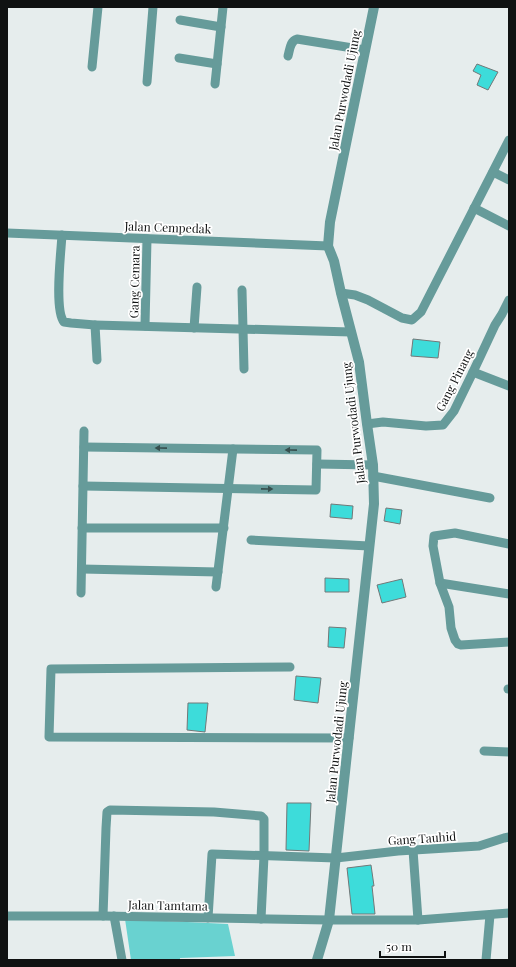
<svg xmlns="http://www.w3.org/2000/svg" width="516" height="967" font-family="'Playfair Display',serif">
<style>
.green{fill:#69d2d0}
.building{fill:#3ddcda;stroke:#727878}
.lines{fill:none;stroke-linecap:round;stroke-linejoin:round}
.minor{stroke:#669b9a;stroke-width:9}
.tertiary{stroke:#669b9a;stroke-width:10}
.oneway{fill:#37504f}
.labels{text-anchor:middle;dominant-baseline:central;stroke-width:3.5;stroke-linejoin:round;paint-order:stroke}
.street-label{font-size:12px;fill:#101212;stroke:#fff}
</style>
<rect width="100%" height="100%" fill="#e6eded"/>
<path class="green" d="M125,919L228,924L235,956L180,958V960H131Z"/>
<g class="building">
<path d="M477,64L498,72L488,90L477,85L481,75L473,71Z"/>
<path d="M413,339L440,342L438,358L411,356Z"/>
<path d="M331,504L353,506L352,519L330,517Z"/>
<path d="M386,508L402,510L400,524L384,521Z"/>
<path d="M325,578L349,579V592H325Z"/>
<path d="M402,579L406,597L382,603L377,585Z"/>
<path d="M329,627L346,628L344,648L328,647Z"/>
<path d="M296,676L321,678L318,703L294,700Z"/>
<path d="M188,703H208L205,732L187,730Z"/>
<path d="M287,803H311L309,851L286,850Z"/>
<path d="M371,865L374,886H372L375,914H352L347,868Z"/>
</g>
<g class="lines">
<g class="minor">
<path d="M180,20L221,27"/>
<path d="M288,56C290,49 290,41 297,39L365,50"/>
<path d="M179,58L217,64"/>
<path d="M92,67L98,7"/>
<path d="M147,82L153,7"/>
<path d="M215,84L223,7"/>
<path d="M493,172L509,180"/>
<path d="M474,208L509,226"/>
<path d="M7,233L328,246"/>
<path d="M62,235C61,252 54,310 64,322L71,323L95,325"/>
<path d="M242,290L244,369"/>
<path d="M341,293L355,295L368,300L402,318L412,320L421,312L509,140"/>
<path d="M145,326L147,239"/>
<path d="M194,328L197,287"/>
<path d="M97,360L95,325L351,332"/>
<path d="M473,372L509,386"/>
<path d="M367,424L383,422L426,426L443,425L454,411L473,372L495,325L502,314L509,300"/>
<path d="M317,464L373,465"/>
<path d="M373,476L490,498"/>
<path d="M83,486L316,490L317,450L84,447"/>
<path d="M82,528H224"/>
<path d="M251,540L369,546"/>
<path d="M509,544L455,533L434,536L433,546L440,583L449,607L451,628L455,640L458,644L461,645L509,642"/>
<path d="M82,569L218,572"/>
<path d="M440,583L509,594"/>
<path d="M216,587L233,449"/>
<path d="M81,593L84,431"/>
<path d="M290,667L51,669L49,737L349,738"/>
<path d="M508,689H509"/>
<path d="M484,751L509,752"/>
<path d="M413,850L418,920"/>
<path d="M7,916H103L329,920H418L509,913"/>
<path d="M103,916L106,828L107,812L110,810L214,812L261,816L264,819V856L261,919"/>
<path d="M114,916L122,960"/>
<path d="M208,918L212,854L336,858L398,851L479,846L504,838L509,837"/>
<path d="M486,960L490,915"/>
</g>
<path class="tertiary" d="M317,960L329,920L374,504L373,465L367,424L359,362L341,293L334,261L328,246L330,222L374,7"/>
</g>
<defs><path id="oneway-solid" d="M-6-.8H1V-3.2L6.5 0L1 3.2V.8H-6Z"/></defs>
<g class="oneway">
<use href="#oneway-solid" transform="translate(161 448) rotate(-179)"/>
<use href="#oneway-solid" transform="translate(291 450) rotate(-179)"/>
<use href="#oneway-solid" transform="translate(267 489) rotate(1)"/>
</g>
<g class="labels">
<g class="street-label">
<text transform="translate(344 90) rotate(-79)">Jalan Purwodadi Ujung</text>
<text transform="translate(168 227) rotate(2)">Jalan Cempedak</text>
<text transform="translate(134 282) rotate(-89)">Gang Cemara</text>
<text transform="translate(454 380) rotate(-63)">Gang Pinang</text>
<text transform="translate(353 423) rotate(-97)">Jalan Purwodadi Ujung</text>
<text transform="translate(336 742) rotate(-84)">Jalan Purwodadi Ujung</text>
<text transform="translate(422 838) rotate(-4)">Gang Tauhid</text>
<text transform="translate(168 905) rotate(1)">Jalan Tamtama</text>
</g>
</g>
<rect width="516" height="967" fill="none" stroke="#101212" stroke-width="16"/>
<path d="M380 951v6h65v-6" fill="none" stroke="#101212" stroke-width="2"/>
<text x="386" y="951" font-size="12" fill="#101212" stroke="#ffffff" stroke-width="3" paint-order="stroke">50 m</text>
</svg>
